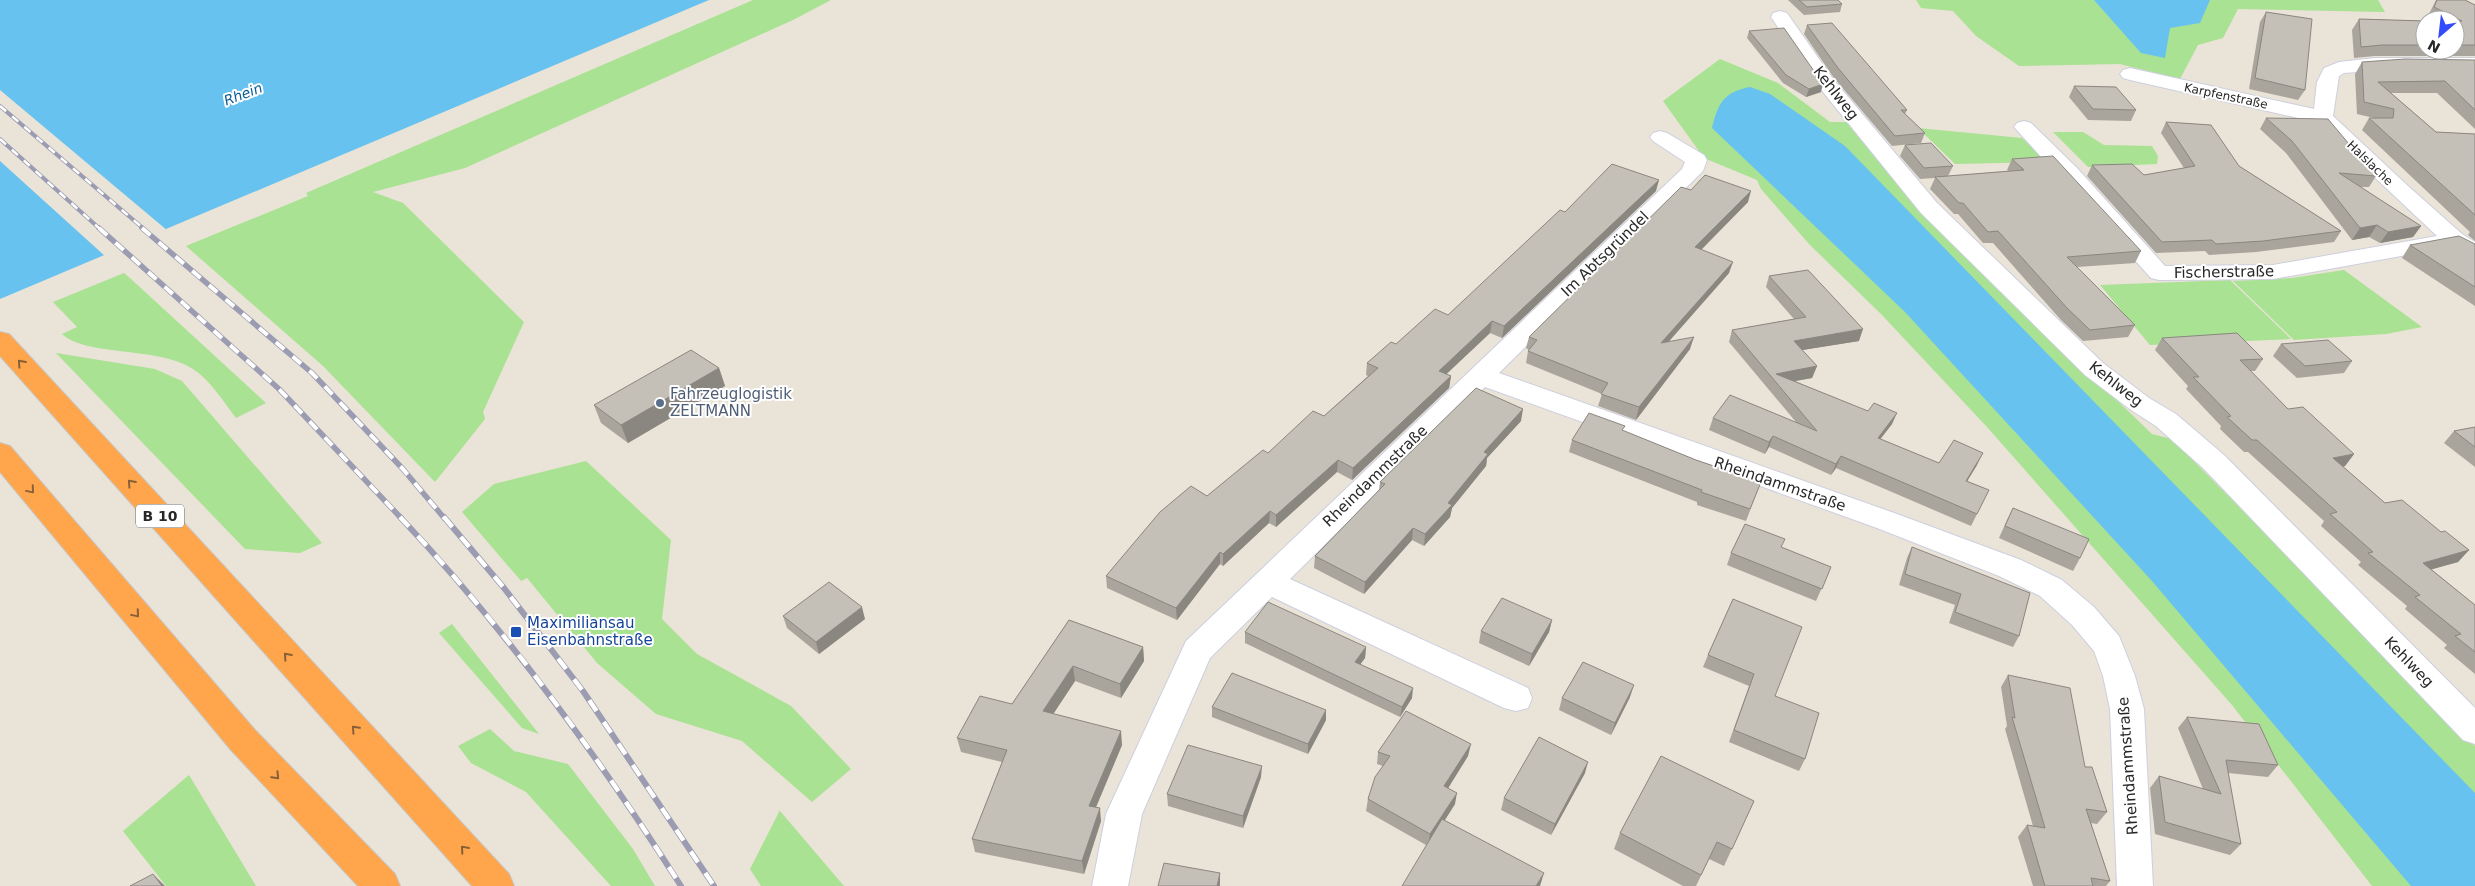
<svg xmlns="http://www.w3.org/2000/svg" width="2475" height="886" font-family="'DejaVu Sans',sans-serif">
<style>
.green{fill:#a8e292}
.water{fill:#67c2ef}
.pier{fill:#eae3d7}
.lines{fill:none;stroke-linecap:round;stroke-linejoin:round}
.minor-casing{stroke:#cdcfe0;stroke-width:2}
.highway-casing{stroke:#c7c7c7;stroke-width:2}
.minor{fill:#fff;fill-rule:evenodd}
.highway{fill:#ffa64d;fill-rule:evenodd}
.rail-far2-casing{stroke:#9b9cb2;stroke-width:4}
.rail-far1-casing{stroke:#9b9cb2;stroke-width:5.5}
.rail-casing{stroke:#9b9cb2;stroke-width:6}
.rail-far2{stroke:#fff;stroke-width:2.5;stroke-dasharray:8;stroke-linecap:butt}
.rail-far1{stroke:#fff;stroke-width:4;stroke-dasharray:11;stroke-linecap:butt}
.rail{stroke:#fff;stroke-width:4.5;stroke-dasharray:13;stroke-linecap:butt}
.wall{fill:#a9a59d}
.shaded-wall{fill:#8a8680}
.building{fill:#c5c0b7;stroke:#8a8680}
.oneway{stroke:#886038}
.service-dot{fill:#5c6f8a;stroke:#fff;stroke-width:2}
.transit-dot{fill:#1a4fb4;stroke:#fff;stroke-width:2}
.labels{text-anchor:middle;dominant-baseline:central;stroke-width:4;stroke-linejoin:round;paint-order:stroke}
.far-street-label{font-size:12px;fill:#272727;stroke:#fff}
.far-water-label{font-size:14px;font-style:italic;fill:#0b5d96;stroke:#fff}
.shield{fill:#fff;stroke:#686868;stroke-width:1}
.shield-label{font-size:14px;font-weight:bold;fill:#272727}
.street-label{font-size:15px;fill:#272727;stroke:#fff}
.service-label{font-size:15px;fill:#4e5e75;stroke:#fff;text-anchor:start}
.transit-label{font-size:15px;fill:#164399;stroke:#fff;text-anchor:start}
</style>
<rect width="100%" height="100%" fill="#eae3d7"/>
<g class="green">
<path d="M753,0H831L793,20L465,168L373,192L403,203L524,322L483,412L485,419L435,482L323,366L186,246L308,196L306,193Z"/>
<path d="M1916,0H2378L2385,12L2238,9L2223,38L2198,45L2180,79L2120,64L2019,66L1976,36L1953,11L1921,8Z"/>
<path d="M1720,59L1778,83L1830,122H1846L1924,215L2152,434L2172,439L2475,746V886H2372L2232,705L1987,427L1881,314L1810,245L1761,189L1757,180L1704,158L1663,101Z"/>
<path d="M1918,128L2022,138L2049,162L1955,164Z"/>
<path d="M2053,132H2083L2104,145L2152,146L2158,156L2157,164L2088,167Z"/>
<path d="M2344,270L2422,327L2386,334L2294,340L2233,281L2292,278Z"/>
<path d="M124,273L131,279L266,403L236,418C223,401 211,381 193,369C158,346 87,357 62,334L77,327L53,302Z"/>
<path d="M2230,280L2291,339L2150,345L2100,285Z"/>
<path d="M56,353L155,369L182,381L322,543L300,553L245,549Z"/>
<path d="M586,461L671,540L662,619L697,654L791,706L851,769L812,802L742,741L656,714L597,663L527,578L521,581L462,512L494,484Z"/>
<path d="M452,624L539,734L522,728L439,633Z"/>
<path d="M490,729L514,751L568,764L633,849L655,886H611L526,792L471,763L458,746Z"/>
<path d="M189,775L256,886H166L123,831Z"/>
<path d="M780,810V811L844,886H761L750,869Z"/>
</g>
<g class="water">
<path d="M0,0H709L0,299Z"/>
<path d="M2094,0H2210L2200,23L2170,28L2165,58L2141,53Z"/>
<path d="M1750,87L1770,94L1845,146L2475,793V886H2411L2152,581L1905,312L1712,128C1718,103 1724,92 1750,87Z"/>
</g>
<path class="pier" d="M0,90L168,231L106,257L0,161Z"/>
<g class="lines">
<g class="minor-casing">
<g id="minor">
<path d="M1780,11L1787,13L1833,79L1937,203L2103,363L2149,398L2176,414L2224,455L2475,708V744L2463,740L2204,469L2156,426L2131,410L2085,375L1921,213L1819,87L1771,17L1773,13Z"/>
<path d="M2375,58H2475V70L2398,69L2344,73L2339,76L2333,116L2408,186L2462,234L2475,242V259L2467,257L2451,247L2273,279L2159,280L2151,278L2014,127L2017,123L2024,121L2031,123L2077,168L2165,266L2273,265L2437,236L2316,122L2130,80L2123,78L2120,74L2123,70L2130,68L2314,109L2317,82L2324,68L2339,62Z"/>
<path d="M1660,131L1667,133L1704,155L1707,160L1703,171L1499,373L1897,514L2021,560L2062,580L2094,607L2119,636L2135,676L2144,709L2153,886H2117L2110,709L2103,676L2094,651L2072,625L2040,596L1999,576L1877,528L1485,387L1290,579L1528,688L1532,698L1528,708L1516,711L1504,708L1272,597L1210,658L1142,814L1128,886H1092L1106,814L1186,641L1682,169L1685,162L1653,141L1650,137L1653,133Z"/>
</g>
</g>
<g class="highway-casing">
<g id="highway">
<path d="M0,332L9,334L509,874L514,886H472L0,356Z"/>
<path d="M0,443L10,446L255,730L395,874L400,886H358L231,750L0,472Z"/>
</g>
</g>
<use href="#minor" class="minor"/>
<use href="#highway" class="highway"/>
<g class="rail-far2-casing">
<g id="rail-far2">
<path d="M0,106L144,229"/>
<path d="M0,139L100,229"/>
</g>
</g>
<g class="rail-far1-casing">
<g id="rail-far1">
<path d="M99,228L279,389L402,519"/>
<path d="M142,228L312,373L402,468L445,519"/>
</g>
</g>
<g class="rail-casing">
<g id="rail">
<path d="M400,517C507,630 598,756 681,886"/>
<path d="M444,517L504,588L583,691L714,886"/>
</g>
</g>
<use href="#rail-far2" class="rail-far2"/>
<use href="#rail-far1" class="rail-far1"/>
<use href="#rail" class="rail"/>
</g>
<g class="wall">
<path d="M1788,0H1838L1842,4L1840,12L1804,15Z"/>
<path d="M2436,0H2465L2475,5V56H2375L2354,58L2352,30L2359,19L2425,21V50H2455V20H2431L2427,18Z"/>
<path d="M2266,12L2305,90L2298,100L2249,89L2260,22Z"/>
<path d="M1807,25L1907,110L1905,114L1925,133L1921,143L1892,146L1834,78L1804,34Z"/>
<path d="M1749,31L1821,92L1806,97L1783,83L1747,38Z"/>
<path d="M2475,60V129L2437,93H2391L2436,132L2475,134V241L2468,235L2470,232L2362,130L2369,118H2374L2357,114L2355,74L2362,62Z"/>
<path d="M2074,86L2136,110L2131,121L2088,120L2069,97Z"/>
<path d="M2266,118L2376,176L2369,187H2360L2421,226L2413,237L2380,243L2369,237L2352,240L2286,153L2260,129Z"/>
<path d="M2166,122L2239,166L2341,231L2334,242L2256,252L2209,255L2205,251L2156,253L2087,176L2092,165L2144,175L2184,168L2161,133Z"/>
<path d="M1905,145L1953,166L1948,176L2009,171L2007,170L2012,159L2141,251L2135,263L2077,267L2135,325L2128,337L2083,341L2061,320L1993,243H1983L1958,214H1954L1930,189L1935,178L1920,179L1900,156Z"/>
<path d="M1691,190L1748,202L1701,250L1729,273L1669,341L1690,349L1636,420L1598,406L1602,394L1526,363L1528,351L1529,350L1526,348L1529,337Z"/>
<path d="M1656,191L1502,338L1490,333L1446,374L1451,376L1449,388L1352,480L1337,472L1276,527L1269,523L1223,566L1220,564L1177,620L1107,588L1106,576L1207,496L1268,453L1324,416L1368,376L1366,375L1367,363L1396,344L1448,315L1565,212Z"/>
<path d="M2475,244V306L2402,258L2410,245Z"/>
<path d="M1769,276L1859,341L1802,350L1817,366L1812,378L1795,381L1892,424L1880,439L1939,463L1977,465L1967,481L1989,490L1971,526L1836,468L1831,475L1769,447L1765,454L1709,430L1713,418L1796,422L1729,342L1732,330L1794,319L1766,287Z"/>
<path d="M2162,338L2263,359L2255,371H2250L2288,409L2354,454L2345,466L2343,467L2385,503L2441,532L2469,550L2458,562L2431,569L2475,605V674L2444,648L2447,645L2405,609L2407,606L2358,565L2361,562L2321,526L2324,521L2248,452H2244L2220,429L2221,426L2186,389L2188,386L2155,350Z"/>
<path d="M2281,344L2352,361L2344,373L2297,378L2273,356Z"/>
<path d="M719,368L725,386L628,443L601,423L594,405Z"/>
<path d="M1521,421L1487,458L1486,466L1452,508L1450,517L1424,546L1412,540L1364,594L1314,568L1315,556L1379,490L1380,482Z"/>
<path d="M2475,427V467L2444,443L2454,431Z"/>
<path d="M1623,431L1696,460L1761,482L1746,521L1697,505V502L1569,452L1572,440Z"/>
<path d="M2013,508L2080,558L2073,571L1999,538L2007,520Z"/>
<path d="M1912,547L2019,636L2013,647L1949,623L1955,605L1899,585L1907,558Z"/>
<path d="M1782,548L1831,567L1816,601L1727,565L1731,553Z"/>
<path d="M1733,599L1775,696L1805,759L1799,771L1729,742L1749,686L1703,667L1708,655Z"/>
<path d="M783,616L865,619L819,654L787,628Z"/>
<path d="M1069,620L1143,647L1144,661L1121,698L1075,681L1053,714L1122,745L1096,807L1101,821L1084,874L975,852L972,839L1002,762L961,752L957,738L1012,704Z"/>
<path d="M1552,620L1549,632L1529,666L1479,643L1481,631Z"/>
<path d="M1245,632L1366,647L1365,658L1360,664L1412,698L1400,717L1245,643Z"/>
<path d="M2008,675L2085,767L2107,812L2097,824L2091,823L2110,881L2106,886H2033L2018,837L2027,825L2033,826L2005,729L2007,726L2001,687Z"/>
<path d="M1630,697L1611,735L1559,710L1562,698Z"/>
<path d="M1212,707L1326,720L1308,754L1212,717Z"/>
<path d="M2187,717L2278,765L2268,777L2228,773L2241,844L2230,855L2155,834L2150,788L2159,776L2203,789L2178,728Z"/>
<path d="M1378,752L1468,756L1448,788L1455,804L1445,820L1426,845L1366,811L1368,799L1383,766L1377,764Z"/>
<path d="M1585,773L1551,835L1501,810L1504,798Z"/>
<path d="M1261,777L1243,828L1168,806L1167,794Z"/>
<path d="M1754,801L1724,866L1709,859L1696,886H1683L1614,849L1620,833Z"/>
</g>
<g class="shaded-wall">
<path d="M1823,84L1821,92L1806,97L1809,89Z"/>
<path d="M1659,180L1656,191L1502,338L1504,326Z"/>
<path d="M1751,191L1748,202L1692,259L1695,247Z"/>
<path d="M2377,225L2369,237L2352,240L2360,228Z"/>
<path d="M2421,226L2413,237L2380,243L2388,232Z"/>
<path d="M1733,262L1729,273L1657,355L1661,343Z"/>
<path d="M1492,321L1490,333L1437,383L1439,371Z"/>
<path d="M1863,329L1859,341L1790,352L1794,341Z"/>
<path d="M1694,337L1690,349L1636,420L1639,407Z"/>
<path d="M1817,366L1812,378L1778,384L1776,374Z"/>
<path d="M719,368L725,386L628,443L621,425Z"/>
<path d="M1451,376L1449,388L1352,480L1353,468Z"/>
<path d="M1523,409L1521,421L1487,458L1486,466L1452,508L1450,517L1424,546L1425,534L1484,452Z"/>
<path d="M1897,413L1892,424L1872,450L1878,438Z"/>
<path d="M1773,436L1769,447L1765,454L1769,442Z"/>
<path d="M1983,453L1977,465L1960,493L1966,481Z"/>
<path d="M2354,454L2345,466L2324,470L2333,458Z"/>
<path d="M1841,456L1836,468L1831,475L1836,464Z"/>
<path d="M1338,460L1337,472L1276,527V515Z"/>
<path d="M1270,511L1269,523L1223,566V554Z"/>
<path d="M1413,528L1412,540L1364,594L1365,582Z"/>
<path d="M2469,550L2458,562L2412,575L2423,563Z"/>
<path d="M1220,552V564L1177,620L1176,608Z"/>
<path d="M862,607L865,619L819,654L816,642Z"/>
<path d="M1552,620L1549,632L1529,666L1532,654Z"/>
<path d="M1143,647L1144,661L1121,698L1120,684Z"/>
<path d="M1366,647L1365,658L1354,673L1355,662Z"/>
<path d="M1073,666L1075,681L1046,725L1043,711Z"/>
<path d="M1634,685L1630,697L1611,735L1615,723Z"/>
<path d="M1413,688L1412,698L1400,717L1402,707Z"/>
<path d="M1326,710V720L1308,754V744Z"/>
<path d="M1121,731L1122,745L1091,819L1089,806Z"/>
<path d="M1471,744L1468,756L1442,798L1444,786Z"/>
<path d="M1588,762L1585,773L1551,835L1555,824Z"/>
<path d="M1262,766L1261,777L1243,828V816Z"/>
<path d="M1457,793L1455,804L1428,846L1430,834Z"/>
<path d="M1100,808L1101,821L1084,874L1082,861Z"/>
<path d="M1220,873V886H1217Z"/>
<path d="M1544,873L1540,886H1536Z"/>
<path d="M153,874L165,886H162Z"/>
</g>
<g class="building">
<path d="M1799,0H1838L1842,4L1807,7Z"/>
<path d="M2437,0H2465L2475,5V45H2455V21H2462L2434,7Z"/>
<path d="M2266,12L2312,19L2305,90L2255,78Z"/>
<path d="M2359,19L2425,21V45H2382L2361,47Z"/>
<path d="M1832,23L1907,110H1901L1925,133L1895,136L1838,68L1807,25Z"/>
<path d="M1784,28L1823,84L1809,89L1786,75L1749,31Z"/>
<path d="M2405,59L2475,60V110L2445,81L2378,82L2436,132L2475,134V215L2369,118H2393L2394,109L2364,102L2362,62Z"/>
<path d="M2074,86L2116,87L2136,110L2093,109Z"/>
<path d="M2266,118L2328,119L2376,176L2339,173L2421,226L2388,232L2377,225L2360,228L2292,141Z"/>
<path d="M2166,122L2211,125L2239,166L2341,231L2263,241L2216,244L2212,240L2162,242L2092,165L2132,164L2144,175L2195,166Z"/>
<path d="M1931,143L1953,166L1924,168L1905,145Z"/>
<path d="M2053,156L2141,251L2067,257L2135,325L2090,330L2067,308L1998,231L1988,232L1963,203H1959L1935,177L2024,170L2012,159Z"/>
<path d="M1612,164L1659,180L1504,326L1492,321L1439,371L1451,376L1353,468L1338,460L1276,515L1270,511L1223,554L1220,552L1176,608L1106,576L1160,512L1191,486L1207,496L1263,450L1268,453L1313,411L1324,416L1378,368L1367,363L1391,342L1396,344L1435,309L1448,315L1560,210L1565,212Z"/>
<path d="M1705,175L1751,191L1695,247L1733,262L1661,343L1694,337L1639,407L1601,394L1608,383L1528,351L1537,340L1529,337L1681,187L1691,190Z"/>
<path d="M2459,236L2475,244V287L2410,245Z"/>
<path d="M1808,270L1863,329L1794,341L1817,366L1776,374L1868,411L1874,403L1897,413L1878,438L1939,463L1954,440L1983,453L1966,481L1989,490L1977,514L1841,456L1836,464L1773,436L1769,442L1713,418L1730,395L1817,431L1732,330L1806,317L1769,276Z"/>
<path d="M2237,333L2263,359L2240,360L2288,409L2303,407L2354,454L2333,458L2385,503L2402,500L2441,532L2445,531L2469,550L2423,563L2475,605V652L2455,636L2461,634L2415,597L2420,595L2368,553L2373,552L2330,514L2337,512L2257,440H2252L2227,417L2231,416L2193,377H2199L2162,338Z"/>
<path d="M2328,340L2352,361L2305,366L2281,344Z"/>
<path d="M691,350L719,368L621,425L594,405Z"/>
<path d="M1476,388L1523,409L1484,452L1488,454L1448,503L1452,505L1425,534L1413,528L1365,582L1315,556L1385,484L1380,482Z"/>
<path d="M1589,413L1625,426L1622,430L1696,460L1761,482L1750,509L1701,492L1702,490L1572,440Z"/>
<path d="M2475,427V447L2454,431Z"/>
<path d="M2013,508L2089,539L2080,558L2005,526Z"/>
<path d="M1745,524L1785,539L1781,547L1831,567L1822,589L1731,553Z"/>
<path d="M1912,547L2030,593L2019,636L1955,612L1961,594L1905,574Z"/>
<path d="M829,582L862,607L816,642L783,616Z"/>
<path d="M1502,598L1552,620L1532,654L1481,631Z"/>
<path d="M1733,599L1802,627L1775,696L1819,713L1805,759L1734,730L1754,674L1708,655Z"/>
<path d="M1268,602L1366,647L1355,662L1413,688L1402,707L1245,632Z"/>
<path d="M1069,620L1143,647L1120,684L1073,666L1043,711L1121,731L1089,806L1100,808L1082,861L972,839L1007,750L957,738L980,696L1012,704Z"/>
<path d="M1583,662L1634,685L1615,723L1562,698Z"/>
<path d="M1232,673L1326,710L1308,744L1212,707Z"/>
<path d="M2008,675L2070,688L2085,767H2092L2107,812L2086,809L2110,881L2091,878L2093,886H2045L2027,825L2045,828L2012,717L2015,718Z"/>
<path d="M1406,711L1471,744L1444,786L1457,793L1430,834L1368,799L1375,777L1390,756L1378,752Z"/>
<path d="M2187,717L2259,724L2278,765L2226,760L2241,844L2165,822L2159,776L2221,794Z"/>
<path d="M1539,737L1588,762L1555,824L1504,798Z"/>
<path d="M1188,745L1262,766L1243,816L1167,794Z"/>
<path d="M1661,756L1754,801L1732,849L1717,842L1701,875L1620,833Z"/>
<path d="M1442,819L1544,873L1536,886H1402Z"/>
<path d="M1164,863L1220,873L1217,886H1158Z"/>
<path d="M153,874L162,886H130Z"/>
</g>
<defs><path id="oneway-chevron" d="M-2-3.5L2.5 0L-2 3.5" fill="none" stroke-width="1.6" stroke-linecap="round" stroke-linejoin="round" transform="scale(1.25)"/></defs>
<g class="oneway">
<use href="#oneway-chevron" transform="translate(21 363) rotate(-132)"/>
<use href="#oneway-chevron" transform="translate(131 483) rotate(-132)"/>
<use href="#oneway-chevron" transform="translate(31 490) rotate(50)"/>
<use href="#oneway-chevron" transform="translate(136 614) rotate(50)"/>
<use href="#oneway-chevron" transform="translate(287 656) rotate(-132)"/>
<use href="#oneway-chevron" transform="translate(355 729) rotate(-133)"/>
<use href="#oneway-chevron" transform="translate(276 776) rotate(46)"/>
<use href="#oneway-chevron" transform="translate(464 849) rotate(-131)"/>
</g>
<circle class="service-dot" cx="660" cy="403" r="5"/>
<rect class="transit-dot" x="510" y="626" width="12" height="12" rx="2.5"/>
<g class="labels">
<g class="far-street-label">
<text transform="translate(2226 96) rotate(12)">Karpfenstraße</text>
<text transform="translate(2370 163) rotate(44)">Halslache</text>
</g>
<g class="far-water-label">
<text transform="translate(243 94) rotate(-21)">Rhein</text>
</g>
<rect class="shield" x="136" y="504.5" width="48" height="23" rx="4"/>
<g class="shield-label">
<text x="160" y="516">B 10</text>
</g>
<g class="street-label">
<text transform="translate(1836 93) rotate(52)">Kehlweg</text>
<text transform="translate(1605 254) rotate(-44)">Im Abtsgründel</text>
<text transform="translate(2224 272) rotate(-1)">Fischerstraße</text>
<text transform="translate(2116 384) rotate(38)">Kehlweg</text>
<text transform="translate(1375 476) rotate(-44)">Rheindammstraße</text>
<text transform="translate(1780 484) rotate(19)">Rheindammstraße</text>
<text transform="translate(2409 662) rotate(46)">Kehlweg</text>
<text transform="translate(2128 766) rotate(-94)">Rheindammstraße</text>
</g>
<g class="service-label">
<text x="670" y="394">Fahrzeuglogistik<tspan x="670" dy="17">ZELTMANN</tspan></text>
</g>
<g class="transit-label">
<text x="527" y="623">Maximiliansau<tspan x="527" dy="17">Eisenbahnstraße</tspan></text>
</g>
</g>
<g transform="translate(2440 35) rotate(208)"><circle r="24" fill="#ffffff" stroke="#a9a9a9"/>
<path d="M0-4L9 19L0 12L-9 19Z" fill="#334bfb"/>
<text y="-8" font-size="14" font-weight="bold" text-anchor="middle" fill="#272727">N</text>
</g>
</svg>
